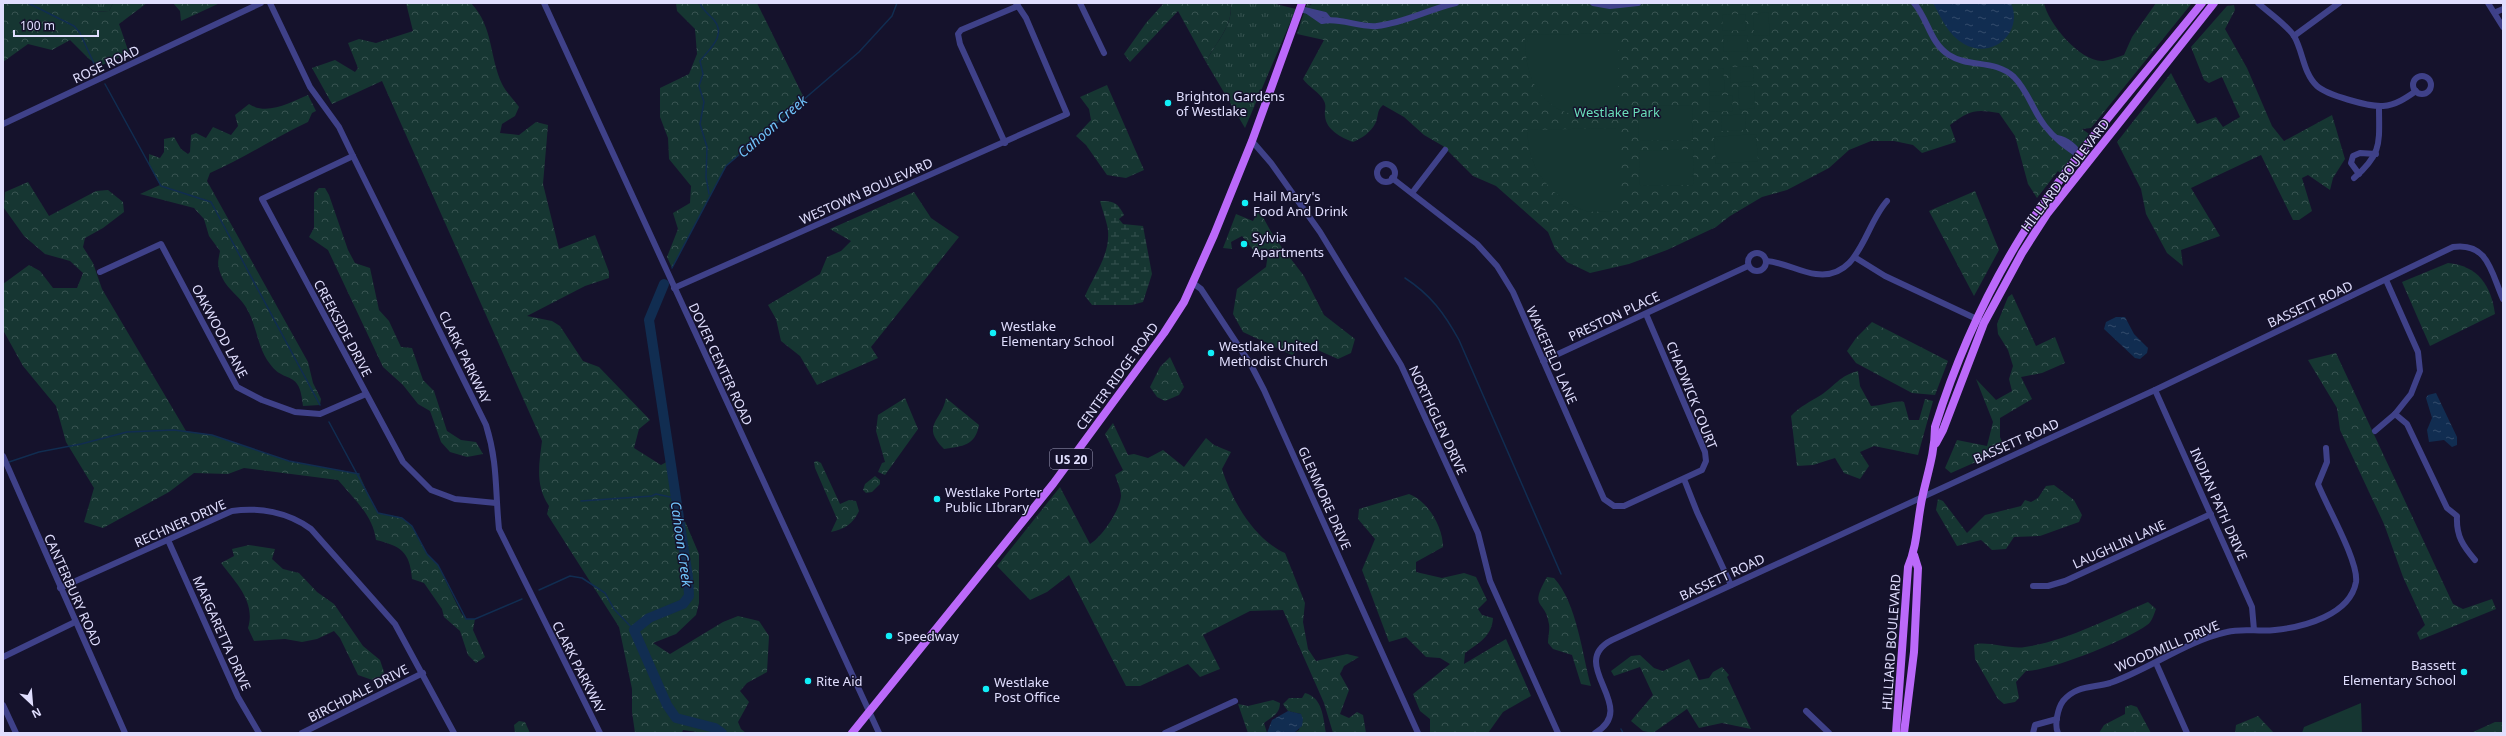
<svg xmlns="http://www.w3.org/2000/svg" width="2506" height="736" font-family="'Noto Sans',sans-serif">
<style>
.grass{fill:url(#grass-tufts)}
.forest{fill:url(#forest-crowns)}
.wetland{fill:url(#wetland-marsh)}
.pitch{fill:#163632}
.water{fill:url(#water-ripples)}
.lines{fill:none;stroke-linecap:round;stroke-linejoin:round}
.stream{stroke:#112d51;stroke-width:1.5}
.river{stroke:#112d51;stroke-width:10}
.minor{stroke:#3f4189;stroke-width:6}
.major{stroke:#bb69fa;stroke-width:8}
.poi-dot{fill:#11eff8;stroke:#15122c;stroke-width:1.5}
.labels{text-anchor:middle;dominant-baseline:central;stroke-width:3;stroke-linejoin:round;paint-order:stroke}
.shield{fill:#15122c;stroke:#a3a1bf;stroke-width:1}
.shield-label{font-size:12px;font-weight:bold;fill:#e0defe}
.street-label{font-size:13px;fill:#e0defe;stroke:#15122c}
.poi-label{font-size:13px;fill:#e0defe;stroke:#15122c;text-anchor:start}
.park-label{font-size:13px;fill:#6adeba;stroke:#15122c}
.water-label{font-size:14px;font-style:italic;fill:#70c3fa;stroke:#15122c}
</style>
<defs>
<pattern id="grass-tufts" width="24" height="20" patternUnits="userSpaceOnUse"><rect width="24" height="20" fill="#163632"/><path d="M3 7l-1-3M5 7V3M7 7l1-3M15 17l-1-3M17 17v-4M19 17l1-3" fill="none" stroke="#385351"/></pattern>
<pattern id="forest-crowns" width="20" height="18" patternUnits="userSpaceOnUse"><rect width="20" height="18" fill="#163632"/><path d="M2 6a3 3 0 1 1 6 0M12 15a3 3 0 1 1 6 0" fill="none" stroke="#385351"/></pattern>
<pattern id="wetland-marsh" width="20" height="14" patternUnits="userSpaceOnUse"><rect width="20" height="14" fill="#163632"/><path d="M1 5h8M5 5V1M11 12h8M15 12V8" fill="none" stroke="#385351"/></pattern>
<pattern id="water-ripples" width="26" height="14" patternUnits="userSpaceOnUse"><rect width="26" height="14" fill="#112d51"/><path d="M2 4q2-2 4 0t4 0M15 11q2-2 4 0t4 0" fill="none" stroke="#334b6b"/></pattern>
</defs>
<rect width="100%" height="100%" fill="#15122c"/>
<g class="grass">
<path d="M82,3H113L109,11L95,12Z"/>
<path d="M1230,3H1272L1296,9L1245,128L1206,62C1215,43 1235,24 1230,3Z"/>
</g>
<g class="forest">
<path d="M3,3H82L95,12L109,11L113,3H147L119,24L129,53L100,66L89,59L70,40L52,50L28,44L3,62Z"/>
<path d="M173,3H220L181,21L180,11Z"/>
<path d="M406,3H471C494,28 489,56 502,84C506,92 514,100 519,107L515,116L502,124L500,133L519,135L536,122L548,125L543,184L559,249L595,235L609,272V278L585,286L527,316L552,321L560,326L583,361L599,367L650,420L639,429L634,448L661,465L670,460L675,498L699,554V603L696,615L676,634L653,643L670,654L723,622L738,616L759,621L769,636L767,672L747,683L740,691L749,702L738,722L741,729L746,733H704L683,730L682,733H635L632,712V689L619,627L547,514L549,506C535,485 539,465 542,441L382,81L332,104L312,68L335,60L355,72L358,68L348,43L359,39L376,43L413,31Z"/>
<path d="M676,3H757L805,100L726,166L672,268L667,257L678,229L673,213L690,203L691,186L669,159L668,138L660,117V88L689,74L697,54L695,29L677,11Z"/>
<path d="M1164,3H1230C1235,24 1215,43 1206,62L1178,11L1130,62L1124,54L1146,23Z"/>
<path d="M1307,3L1311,5L1312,3H2044C2048,23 2080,62 2103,61C2110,60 2117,57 2124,55L2132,37L2156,3H2192L2091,128L2082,129L2092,136L2062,175L2058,171L2037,198L2028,184L2015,136L1999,113C1975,109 1970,110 1950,125L1956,142L1922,153L1913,145L1894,141H1871L1849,150L1829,168L1787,190L1762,197L1730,216L1716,227L1667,250L1629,264L1590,273L1567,262L1555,249L1548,232L1496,186L1473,176L1443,146L1424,135L1404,117L1383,105C1376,111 1379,117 1375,124C1370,133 1362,138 1353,142C1342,138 1326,130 1325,116C1324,110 1327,107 1324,101C1320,92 1308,87 1303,79L1324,40L1297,34Z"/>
<path d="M2234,5L2235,10L2225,29L2247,68L2272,126L2284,141L2332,115L2345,159L2333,178L2330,190L2308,175L2302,178L2312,211L2299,220H2293L2261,155L2191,188L2220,236L2181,250L2183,266L2167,253L2146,214L2141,189L2117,142L2171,73L2197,124L2216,117L2223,127L2240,117L2222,77L2209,83L2204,80L2191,47L2227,6Z"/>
<path d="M1107,85L1144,170L1126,178L1107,175L1086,145L1076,136L1091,120L1089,109L1080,97Z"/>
<path d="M308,95L316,111L312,113L308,122C274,138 244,158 210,173L207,181L308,362L313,383L321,399L320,405L303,406C300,368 285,385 270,364C256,346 257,321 243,303C234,291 224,287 219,269C217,263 219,257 220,251L209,236L204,219L194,208L140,194L160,185L149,165V154L160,158L164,152V139L174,137L181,149L188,154L190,152L191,135L196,133L206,138L213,127L231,135L238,126L235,115L249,104C267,116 291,102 308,95Z"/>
<path d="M28,182L49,216L96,191L108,190L123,202L124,212L103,228L85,238L83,247L93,263L102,289L186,431L212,435L289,461L359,474L373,505L378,513L402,518L412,526L427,554L438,565L461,613L466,619H475L473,630L485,657L476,663L468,655L460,631L444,617L442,609L424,583L412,579C410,551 400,546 376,540C373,515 353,498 338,480L244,468L228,474L194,473L169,492L103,528L84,522L94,488L66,442L56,406L23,366L3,330V284L29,265L40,271L53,288H77L83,273L70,261L45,254L24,236L4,208L5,192Z"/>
<path d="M319,188H325L329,195L348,250L355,263L370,268L379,310L389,321L401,347L412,348L423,380L434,391L447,431L461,440L476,442L483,454L467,457L450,452L441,442L430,411L418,404L403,385L383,367L328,250L309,237L314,228V193Z"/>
<path d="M1975,191L1999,250L1974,296L1929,211Z"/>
<path d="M914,192L931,218L959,237L871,347L878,358L817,385L800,356L781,341L776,319L768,305L820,274L827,257L841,251L851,241L830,229Z"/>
<path d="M1259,210L1274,237L1304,276L1324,315L1355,339L1351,353L1338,359L1304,344L1292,355L1243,332L1233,314L1237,289L1266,267L1268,254L1254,251L1242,236L1231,242L1232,249L1223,248L1236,214L1253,221Z"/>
<path d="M2448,263C2478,266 2491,285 2495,314L2430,346L2402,282Z"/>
<path d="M2012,294L2036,346L2055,337L2065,363L2042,373L2021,377L2032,399L2000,418V437L2005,449L1951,473L1945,468L1957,440L1987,446L1993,422L1976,379L1996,400L2012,391L2009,379L2013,366L2008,350L1998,334L1997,324L2008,297Z"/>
<path d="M1872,322L1948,361L1935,395L1912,393L1856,363L1847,351L1856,338Z"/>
<path d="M2336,353L2453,604L2463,609L2492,599L2496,609L2420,640L2417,633L2425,625L2403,577L2384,524L2340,430L2337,408L2308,360Z"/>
<path d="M1170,357L1184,387L1179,395L1165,401L1157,397L1150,387L1160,367Z"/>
<path d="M1858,371L1860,386L1871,406C1883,406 1893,400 1904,402L1909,420H1919L1925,399L1933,401L1918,455L1874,446L1860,452L1869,466L1860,479L1844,473L1835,458L1813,465L1797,466L1791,416C1800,406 1810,402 1821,395C1836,385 1839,376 1858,371Z"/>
<path d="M905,398L918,429L885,475L878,472L882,463L885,462L876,431L878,415Z"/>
<path d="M946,398L979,425C975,446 963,446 944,449C920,425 942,421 946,398Z"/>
<path d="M1113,423L1128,455L1134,454L1148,458L1163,450L1184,467L1206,438L1214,445L1231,452L1222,469C1232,501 1254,539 1285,553L1305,603L1303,622L1308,649L1316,661L1347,654L1359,657L1344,666L1340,674L1349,690L1340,714L1349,718L1357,712L1363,715L1366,733H1333L1324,703L1283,610L1250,611L1203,635L1220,669L1200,677L1188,664L1140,686H1126L1069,575L1047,592L1030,600L997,566L1060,487L1090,544C1102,537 1120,510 1121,496C1121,489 1117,481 1115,475L1123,470L1105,434Z"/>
<path d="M817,461L821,463L840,504L849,500L856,501L859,511C853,524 845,529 831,532L837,519L815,468L814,462Z"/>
<path d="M875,476L880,480V484L872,492L866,493L863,490L865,484Z"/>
<path d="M2054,485L2074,500L2082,515L2079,522L2040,536L2014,537L2006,549L1992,550L1981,540L1957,546L1936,510L1938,499L1943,501L1967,533L1985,515L2021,506L2025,500L2031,502L2038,498L2046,486Z"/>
<path d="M1409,494C1428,501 1443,527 1443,547L1416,562V572L1442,578L1464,573L1476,577L1487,600L1478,609L1482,615L1493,618C1492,636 1479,643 1465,653L1464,664L1506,639L1531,696L1503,712L1488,733H1430V719L1420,711L1413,694L1450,664L1440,658L1426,657L1406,637L1389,642L1362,570L1375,539L1358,519L1359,509Z"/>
<path d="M249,545L275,549L272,559L283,569L299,573L317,592L334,604L363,646L380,660L384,672L378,682L358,675L340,638L334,631L317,639L302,642L285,639L254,641L248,628C256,602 236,583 221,563L234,556L232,549Z"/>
<path d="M1547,577L1554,578C1577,603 1582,654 1591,686L1581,684L1572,655L1553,649L1548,643C1548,637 1550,630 1549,624C1546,599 1528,610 1547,577Z"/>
<path d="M2148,602L2156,609C2154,614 2152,622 2147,625C2125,641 2053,670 2026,671L2016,682L2019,698L2015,702L2004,704L1998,699L1975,659L1974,645C1984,640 2011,650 2025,647C2067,641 2109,618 2148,602Z"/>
<path d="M1640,655L1654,668L1663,671L1689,659L1699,680L1709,678L1713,672L1722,667L1729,675L1727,677L1751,729L1722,723L1699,728L1687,709L1653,733L1643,731L1631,721L1653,695L1640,667L1614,676L1611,671L1631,656Z"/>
<path d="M1305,693C1323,698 1323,717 1326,733H1294L1299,730L1301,714L1288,711L1283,704L1289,698H1302Z"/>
<path d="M1273,700L1280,703C1280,714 1272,717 1264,723L1267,733H1248L1238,704L1248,706Z"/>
<path d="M2131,705L2137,707L2151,733H2099L2104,725L2125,714V707Z"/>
<path d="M2258,716L2274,733H2235L2236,725Z"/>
<path d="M519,721L525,722L530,733H515L514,725Z"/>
<path d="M2495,722H2503V733L2473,732Z"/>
</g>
<path class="wetland" d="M1100,201C1114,201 1118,203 1124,215L1119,219L1123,224L1143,226L1152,274L1143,302L1132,305H1092L1085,296C1094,275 1110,255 1108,231C1108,225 1102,209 1100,201Z"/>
<g class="pitch">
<path d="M1768,12L1770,35L1754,36L1753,14Z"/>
<path d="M1745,14L1746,30L1723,31L1722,15Z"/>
<path d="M1613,33L1618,37V120C1558,121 1524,100 1525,35Z"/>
<path d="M1747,35L1748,51L1724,52L1723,36Z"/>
<path d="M1753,66L1754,81L1731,83L1730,67Z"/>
<path d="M1723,68L1725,91L1710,92L1708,70Z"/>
<path d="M1754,86L1755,108L1740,110L1738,87Z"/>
<path d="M1732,95L1733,111L1710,112L1709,96Z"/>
<path d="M1692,105L1693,140L1639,141L1638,106Z"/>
<path d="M1745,114L1746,130L1722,131L1721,116Z"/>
<path d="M1616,128L1620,132V210C1610,211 1597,213 1586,211C1565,205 1540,182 1533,161C1529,151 1528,141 1527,130Z"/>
<path d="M1756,134L1758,161L1716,164L1714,137Z"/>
<path d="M1693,149L1694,185L1640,186L1639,151Z"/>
<path d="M2361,703L2362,733H2302L2304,727Z"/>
</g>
<g class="water">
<path d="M1933,3H2011C2024,33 1992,60 1964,44C1948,35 1942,19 1933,3Z"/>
<path d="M2116,317H2125L2134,334L2148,348L2147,353L2140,359L2135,358L2104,329L2106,322Z"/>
<path d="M2436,393L2457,437V445L2452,447L2444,440L2429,442L2427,430L2432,418L2426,398L2428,395Z"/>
<path d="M1288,711L1301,714L1303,719L1302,726L1294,733H1267L1272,720Z"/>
</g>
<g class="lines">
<g class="stream">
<path d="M28,3L74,26L80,33L97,70"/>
<path d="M700,3C703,11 709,14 714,20C727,36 709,49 700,61L703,74L699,86L704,102L700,124L707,147L706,177L709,194"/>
<path d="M105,84L161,186L211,202L320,405"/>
<path d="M672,268L726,166L859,52L892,16L897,3"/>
<path d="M1405,278C1431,295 1444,313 1459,340L1561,574"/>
<path d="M329,422L378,513L402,518L412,526L427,554L438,565L466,619H475L522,599"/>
<path d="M9,462L39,452L81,444L127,432L174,430L212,435L289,461L359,474"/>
<path d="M581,501L652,496L656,494L675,498"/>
<path d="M539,590L570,576L582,578L605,593L614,609L634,630"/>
<path d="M1621,729L1623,733"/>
</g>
<path class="river" d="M664,284L649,320L688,577L689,596L683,604L649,618L634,630L667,705L676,718L715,728L722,733"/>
<g class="minor">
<path d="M270,3L310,87L339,127L353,156L486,425C498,463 495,490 499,529L600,733"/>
<path d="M544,3L879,733"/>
<path d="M1080,3L1104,53"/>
<path d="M1593,3L1610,6L1638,3"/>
<path d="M1914,3C1928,19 1930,43 1949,55C1969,68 1995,59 2014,77C2028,91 2033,111 2045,126C2058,143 2072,150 2088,162"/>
<path d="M2258,3C2269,13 2286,24 2294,36C2303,51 2303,73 2317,86C2327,95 2369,107 2383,106C2396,105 2406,98 2416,91"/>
<path d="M2488,3L2503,27"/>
<path d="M1300,9L1325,15L1329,20"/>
<path d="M1309,12L1322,21C1340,17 1359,28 1377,26C1405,23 1429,9 1456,3"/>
<path d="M2496,12L2503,9"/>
<path d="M2294,36L2339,3"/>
<circle cx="2422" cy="85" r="9"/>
<path d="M3,124L261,3"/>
<path d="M2057,138C2067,140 2076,147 2080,156"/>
<path d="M1252,141L1271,163L1320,232L1401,365L1478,533L1490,581L1558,733"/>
<path d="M1005,143L960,44L958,34L961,30L1018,6"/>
<path d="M353,156L262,199L403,462L431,490L455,499L496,503"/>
<circle cx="1386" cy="173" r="9"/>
<path d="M2359,174L2351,163L2353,156L2360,153L2376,154"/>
<path d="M1392,178L1477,244L1497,266L1513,292L1604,499L1614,506H1624L1702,470L1706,461L1705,452L1646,314"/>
<path d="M2354,178C2383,153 2379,142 2379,106"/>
<path d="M1412,193L1445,150"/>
<circle cx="1757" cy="262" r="9"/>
<path d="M1856,258L1885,276L1981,321"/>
<path d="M1766,261C1784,262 1799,272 1816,274C1860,280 1864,226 1887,201"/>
<path d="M100,272L161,244L237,387L262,400L295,412L320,414L366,394"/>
<path d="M1193,283L1201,289L1251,365L1264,390L1418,733"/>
<path d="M674,288L1067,114L1026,18L1016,3"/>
<path d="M1543,361L1748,266"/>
<path d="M2155,390L2252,607L2254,630"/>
<path d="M2395,414L2407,424L2447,508L2457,516C2456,536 2463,546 2475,560"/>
<path d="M2375,431L2395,414L2411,394L2420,371L2418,352L2386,280"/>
<path d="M3,456L125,733"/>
<path d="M1684,479L1697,512L1731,585"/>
<path d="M168,540L238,697L259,733"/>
<path d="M2033,586H2048L2065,581L2211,514"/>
<path d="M60,588L232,511C259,507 288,512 311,529L395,624L454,733"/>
<path d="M3,657L75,622"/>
<path d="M2156,663L2187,733"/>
<path d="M3,705L16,733"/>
<path d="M1806,711L1829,733"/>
<path d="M302,733L423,673"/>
<path d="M1165,733L1235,701"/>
<path d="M1595,733C1641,707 1565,664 1612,640L2155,390L2453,247C2488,242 2491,272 2503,299"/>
<path d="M2033,733L2035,725L2057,719"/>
<path d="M2058,733C2054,725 2058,708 2063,701C2076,685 2093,688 2110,683C2150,669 2186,641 2227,632C2242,628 2259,632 2275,630C2304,627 2350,615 2356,582C2359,562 2326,505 2318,484L2327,462L2326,448"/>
</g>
<g class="major">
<path d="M1936,443L1943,430L1984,323L2022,253L2047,214L2214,3"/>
<path d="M852,733L1053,484L1164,333L1184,302L1214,235L1252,141L1302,3"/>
<path d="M1896,733L1908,567C1918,544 1917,519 1923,494C1928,472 1935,451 1935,427C1956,360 1985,295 2022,235C2074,154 2142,78 2202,3"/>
<path d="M1904,733L1914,652L1918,568L1914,555"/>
</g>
</g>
<g class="poi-dot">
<circle cx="1168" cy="103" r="4"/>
<circle cx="1245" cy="203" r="4"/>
<circle cx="1244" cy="244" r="4"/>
<circle cx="993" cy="333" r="4"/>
<circle cx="1211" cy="353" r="4"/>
<circle cx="937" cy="499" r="4"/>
<circle cx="889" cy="636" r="4"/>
<circle cx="2464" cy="672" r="4"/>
<circle cx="808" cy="681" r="4"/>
<circle cx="986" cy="689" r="4"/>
</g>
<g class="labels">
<rect class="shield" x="1050" y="449" width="42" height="20" rx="3"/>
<g class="shield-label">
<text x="1071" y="459">US 20</text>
</g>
<g class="street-label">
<text transform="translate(106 64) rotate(-25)">ROSE ROAD</text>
<text transform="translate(2065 175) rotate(-53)">HILLIARD BOULEVARD</text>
<text transform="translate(866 191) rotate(-24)">WESTOWN BOULEVARD</text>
<text transform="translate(2310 304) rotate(-25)">BASSETT ROAD</text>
<text transform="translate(1614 316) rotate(-25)">PRESTON PLACE</text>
<text transform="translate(343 328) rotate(62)">CREEKSIDE DRIVE</text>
<text transform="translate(220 331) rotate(62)">OAKWOOD LANE</text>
<text transform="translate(1552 355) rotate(66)">WAKEFIELD LANE</text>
<text transform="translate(465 357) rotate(64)">CLARK PARKWAY</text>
<text transform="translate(721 364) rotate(65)">DOVER CENTER ROAD</text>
<text transform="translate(1117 376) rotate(-54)">CENTER RIDGE ROAD</text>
<text transform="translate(1692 395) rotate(68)">CHADWICK COURT</text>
<text transform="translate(1438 420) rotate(65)">NORTHGLEN DRIVE</text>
<text transform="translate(2016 441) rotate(-24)">BASSETT ROAD</text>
<text transform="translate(1325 498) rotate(66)">GLENMORE DRIVE</text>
<text transform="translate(2219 504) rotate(66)">INDIAN PATH DRIVE</text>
<text transform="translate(180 523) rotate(-24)">RECHNER DRIVE</text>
<text transform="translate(2119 544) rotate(-24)">LAUGHLIN LANE</text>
<text transform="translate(1722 577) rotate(-25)">BASSETT ROAD</text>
<text transform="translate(73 590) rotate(66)">CANTERBURY ROAD</text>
<text transform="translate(222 633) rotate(66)">MARGARETTA DRIVE</text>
<text transform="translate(1891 642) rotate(-86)">HILLIARD BOULEVARD</text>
<text transform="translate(2167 646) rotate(-23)">WOODMILL DRIVE</text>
<text transform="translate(579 667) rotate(63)">CLARK PARKWAY</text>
<text transform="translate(358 693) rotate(-27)">BIRCHDALE DRIVE</text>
</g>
<g class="poi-label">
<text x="1176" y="96">Brighton Gardens<tspan x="1176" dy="15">of Westlake</tspan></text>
<text x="1253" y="196">Hail Mary's<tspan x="1253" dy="15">Food And Drink</tspan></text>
<text x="1252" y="237">Sylvia<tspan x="1252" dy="15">Apartments</tspan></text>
<text x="1001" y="326">Westlake<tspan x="1001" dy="15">Elementary School</tspan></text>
<text x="1219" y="346">Westlake United<tspan x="1219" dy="15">Methodist Church</tspan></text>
<text x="945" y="492">Westlake Porter<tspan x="945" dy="15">Public LIbrary</tspan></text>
<text x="897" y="636">Speedway</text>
<text x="2456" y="665" text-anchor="end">Bassett<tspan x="2456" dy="15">Elementary School</tspan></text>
<text x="816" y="681">Rite Aid</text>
<text x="994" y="682">Westlake<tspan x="994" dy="15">Post Office</tspan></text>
</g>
<g class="park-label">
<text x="1617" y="112">Westlake Park</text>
</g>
<g class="water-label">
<text transform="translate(772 126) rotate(-41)">Cahoon Creek</text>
<text transform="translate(682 544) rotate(82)">Cahoon Creek</text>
</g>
</g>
<rect width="2506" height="736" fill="none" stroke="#e0defe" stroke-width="8"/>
<g transform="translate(32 704) rotate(154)" stroke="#15122c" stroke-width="3" paint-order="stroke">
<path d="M0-3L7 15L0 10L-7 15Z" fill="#e0defe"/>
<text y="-6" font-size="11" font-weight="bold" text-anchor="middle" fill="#e0defe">N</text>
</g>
<path d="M14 30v6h84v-6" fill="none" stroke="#e0defe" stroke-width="2"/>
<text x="20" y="30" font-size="12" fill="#e0defe" stroke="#15122c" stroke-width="3" paint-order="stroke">100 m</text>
</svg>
